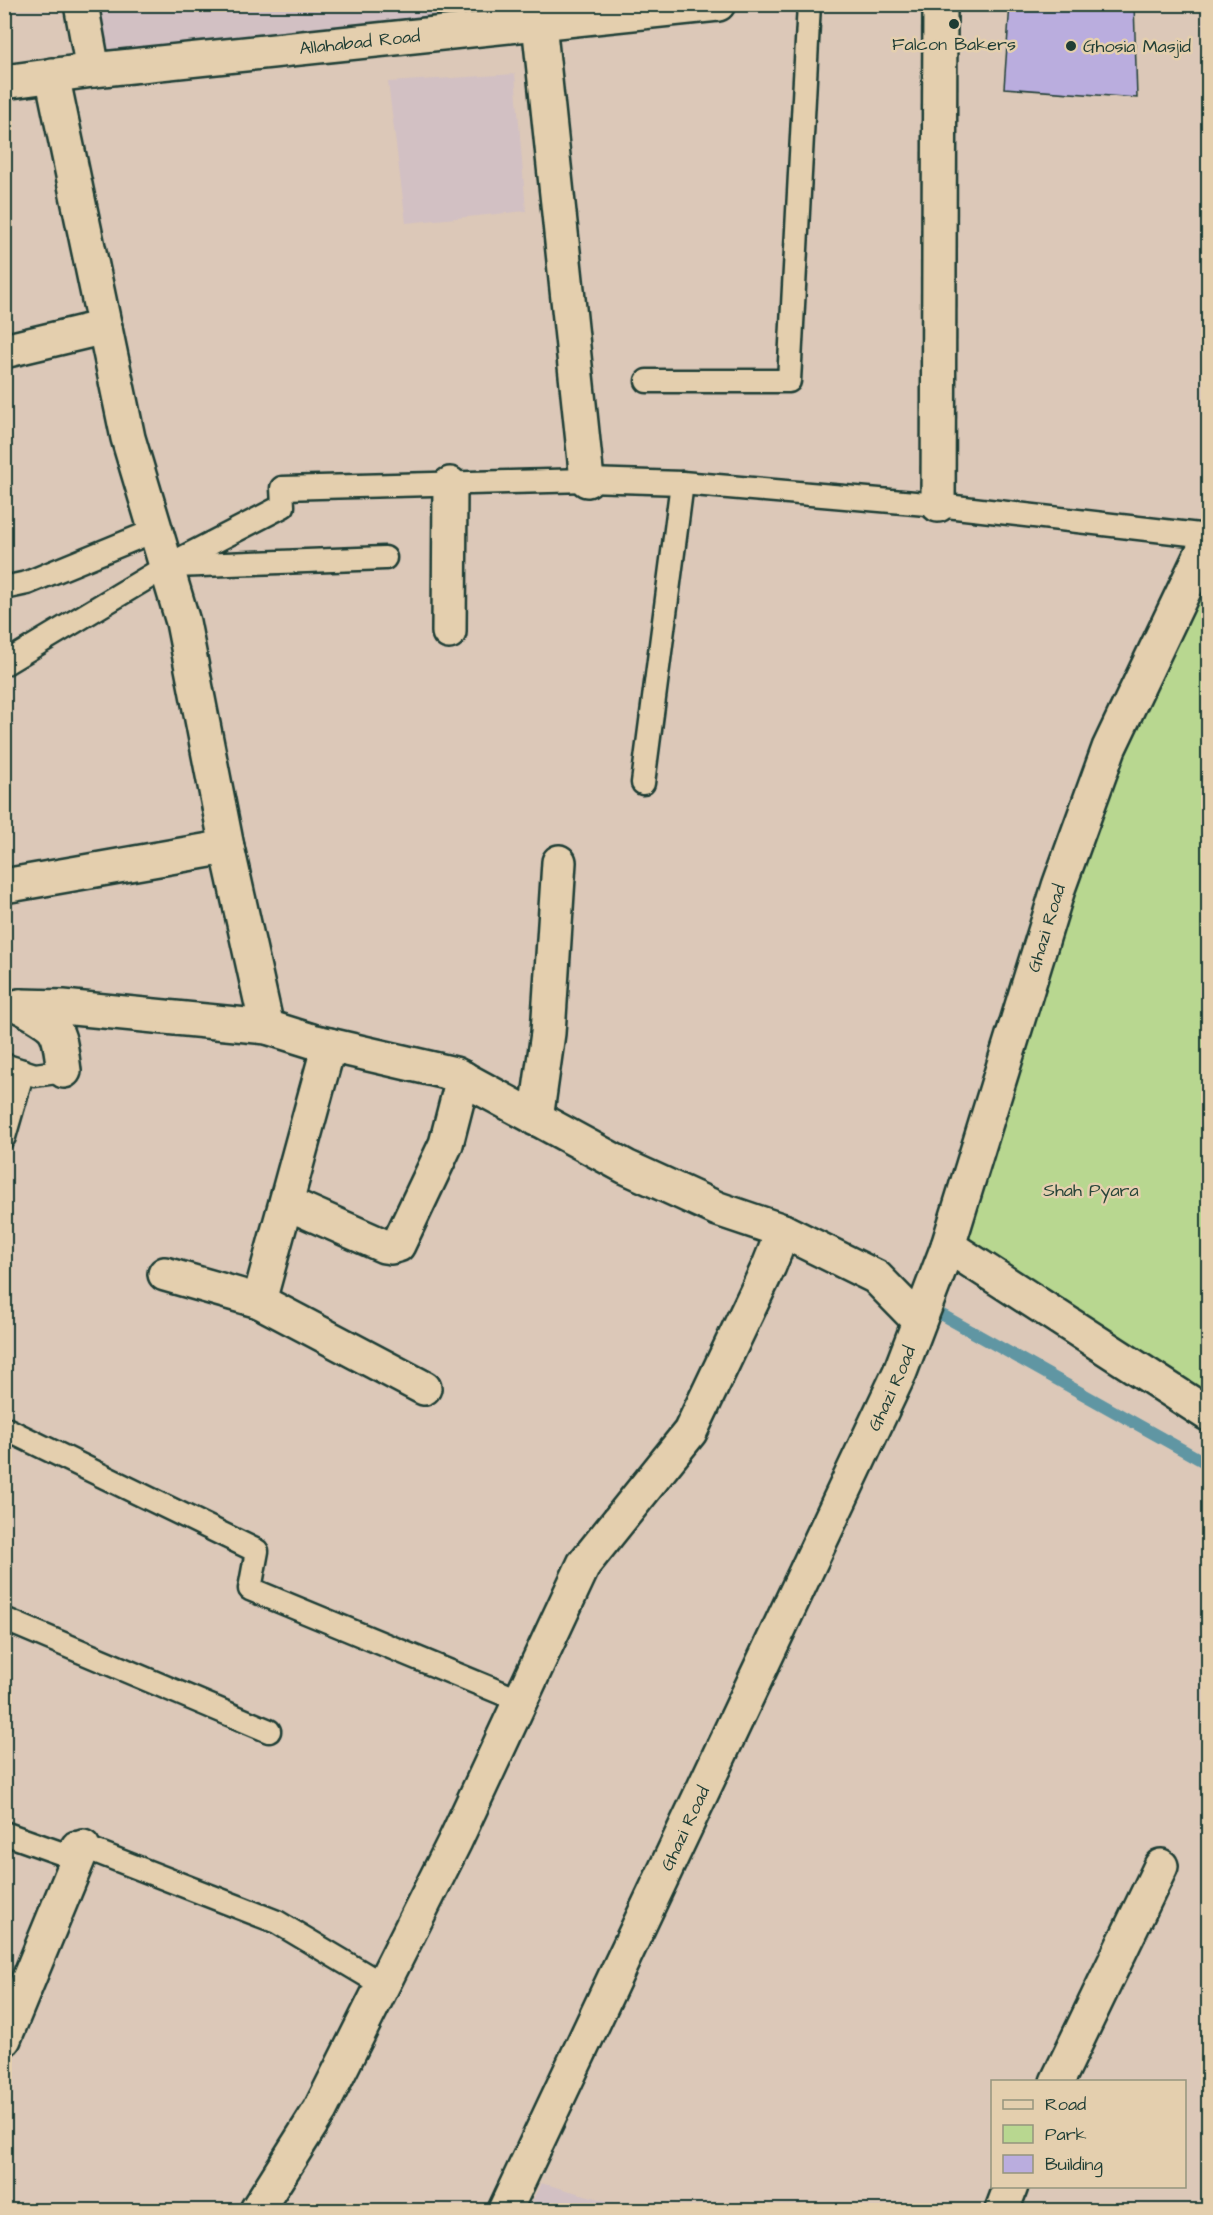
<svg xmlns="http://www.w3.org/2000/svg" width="1213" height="2215" font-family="'Architects Daughter',sans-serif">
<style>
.built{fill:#d2c0c3}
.green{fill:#b8d790;stroke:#6c8a62;stroke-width:1.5}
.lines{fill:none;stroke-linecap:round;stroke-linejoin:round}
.stream{stroke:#6096a3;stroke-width:12}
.building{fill:#baadde;stroke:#1f3d34;stroke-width:1.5}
.lane-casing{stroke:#1f3d34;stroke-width:27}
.street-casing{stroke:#1f3d34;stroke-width:38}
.lane{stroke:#e4cfae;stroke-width:22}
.street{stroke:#e4cfae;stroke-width:33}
.poi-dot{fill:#1f3d34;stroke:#e4cfae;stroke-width:2}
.labels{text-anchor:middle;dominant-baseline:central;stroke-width:5;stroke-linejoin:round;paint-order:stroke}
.street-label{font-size:18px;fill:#1f3d34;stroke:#e4cfae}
.poi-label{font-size:18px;fill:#1f3d34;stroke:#e4cfae}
.park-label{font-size:18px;fill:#274539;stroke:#e4cfae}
</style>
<rect width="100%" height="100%" fill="#dcc8b8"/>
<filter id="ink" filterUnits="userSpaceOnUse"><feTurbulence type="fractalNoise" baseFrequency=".0167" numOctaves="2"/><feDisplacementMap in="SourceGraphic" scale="12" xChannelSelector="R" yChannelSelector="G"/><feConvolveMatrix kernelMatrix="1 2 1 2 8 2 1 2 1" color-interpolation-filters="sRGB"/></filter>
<g filter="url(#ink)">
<g class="built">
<path d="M81,4L718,5L93,70Z"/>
<path d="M515,74L526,211L406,223L388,82Z"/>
<path d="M541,2183L640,2210H528Z"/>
</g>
<path class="green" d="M1208,550V1402L948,1246L1109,748Z"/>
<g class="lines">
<path class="stream" d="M926,1306L1208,1464"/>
</g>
<path class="building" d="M1010,4H1134L1137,98L1004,88Z"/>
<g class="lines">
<g class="lane-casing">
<g id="lane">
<path d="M647,381H789L809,4"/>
<path d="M174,566L385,558"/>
<path d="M4,588L27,583L156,530"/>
<path d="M4,664L167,566L283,506L282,488L587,480L682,483L938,505L1208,536"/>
<path d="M643,783L682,483"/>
<path d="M4,1065L35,1075L64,1071"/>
<path d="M4,1137L23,1071"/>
<path d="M4,1428L257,1551L250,1589L521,1701"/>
<path d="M4,1619L269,1731"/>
<path d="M4,1833L66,1855L74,1843L277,1922L383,1985"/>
</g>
</g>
<g class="street-casing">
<g id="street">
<path d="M81,4L93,70"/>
<path d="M539,23L587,480"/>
<path d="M52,75L128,438L183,622L227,847L267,1027"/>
<path id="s1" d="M4,82L93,70L718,4"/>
<path d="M4,351L105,327"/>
<path d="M938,505L940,4"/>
<path d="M449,632L450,484"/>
<path d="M4,886L227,847"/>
<path d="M20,1006L63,1007L267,1027L312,1041L455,1074L626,1167L718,1209L783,1231L876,1277L918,1320"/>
<path d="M20,1006C60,1028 58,1026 64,1071"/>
<path d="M536,1119L548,1033L559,862"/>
<path d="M287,1203L384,1246L391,1247L398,1245L446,1144L463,1078"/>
<path d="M948,1246L1208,1414"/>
<path d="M165,1274L259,1301L424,1388"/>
<path d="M259,1301L329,1045"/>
<path d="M4,2039L83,1847"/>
<path d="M1057,2082L1161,1866"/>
<path d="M257,2210L320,2110L455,1841L584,1564L690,1432L769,1266L783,1231"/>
<path id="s2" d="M505,2210L900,1372L948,1246L1059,886L1109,748L1208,540"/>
<path d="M1002,2210L1011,2186"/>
</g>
</g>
<use href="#lane" class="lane"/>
<use href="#street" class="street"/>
</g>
</g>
<g class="poi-dot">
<circle cx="954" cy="24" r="6"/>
<circle cx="1071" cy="46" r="6"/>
</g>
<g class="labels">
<g class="street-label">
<text stroke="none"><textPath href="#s1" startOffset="358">Allahabad Road</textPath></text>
<text stroke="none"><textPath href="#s2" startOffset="1394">Ghazi Road</textPath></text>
<text stroke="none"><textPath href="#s2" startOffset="908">Ghazi Road</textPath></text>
<text stroke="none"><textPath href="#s2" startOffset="422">Ghazi Road</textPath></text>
</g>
<g class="poi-label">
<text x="954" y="44">Falcon Bakers</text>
<text x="1083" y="46" text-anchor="start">Ghosia Masjid</text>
</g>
<g class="park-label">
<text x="1091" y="1190">Shah Pyara</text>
</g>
</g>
<rect width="1213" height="2215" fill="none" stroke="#e4cfae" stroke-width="24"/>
<rect x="12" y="12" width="1189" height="2191" fill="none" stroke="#1f3d34" stroke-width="2" filter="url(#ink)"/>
<rect x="991" y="2080" width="195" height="108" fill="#e4cfae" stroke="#95957d" stroke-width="1.5"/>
<rect x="1003" y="2100" width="30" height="9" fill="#e4cfae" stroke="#95957d" stroke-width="1.5"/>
<text x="1045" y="2110" font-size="18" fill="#1f3d34">Road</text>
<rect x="1003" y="2125" width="30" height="18" fill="#b8d790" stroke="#95957d" stroke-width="1.5"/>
<text x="1045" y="2140" font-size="18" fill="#1f3d34">Park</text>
<rect x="1003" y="2155" width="30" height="18" fill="#baadde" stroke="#95957d" stroke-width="1.5"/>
<text x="1045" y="2170" font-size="18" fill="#1f3d34">Building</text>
</svg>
